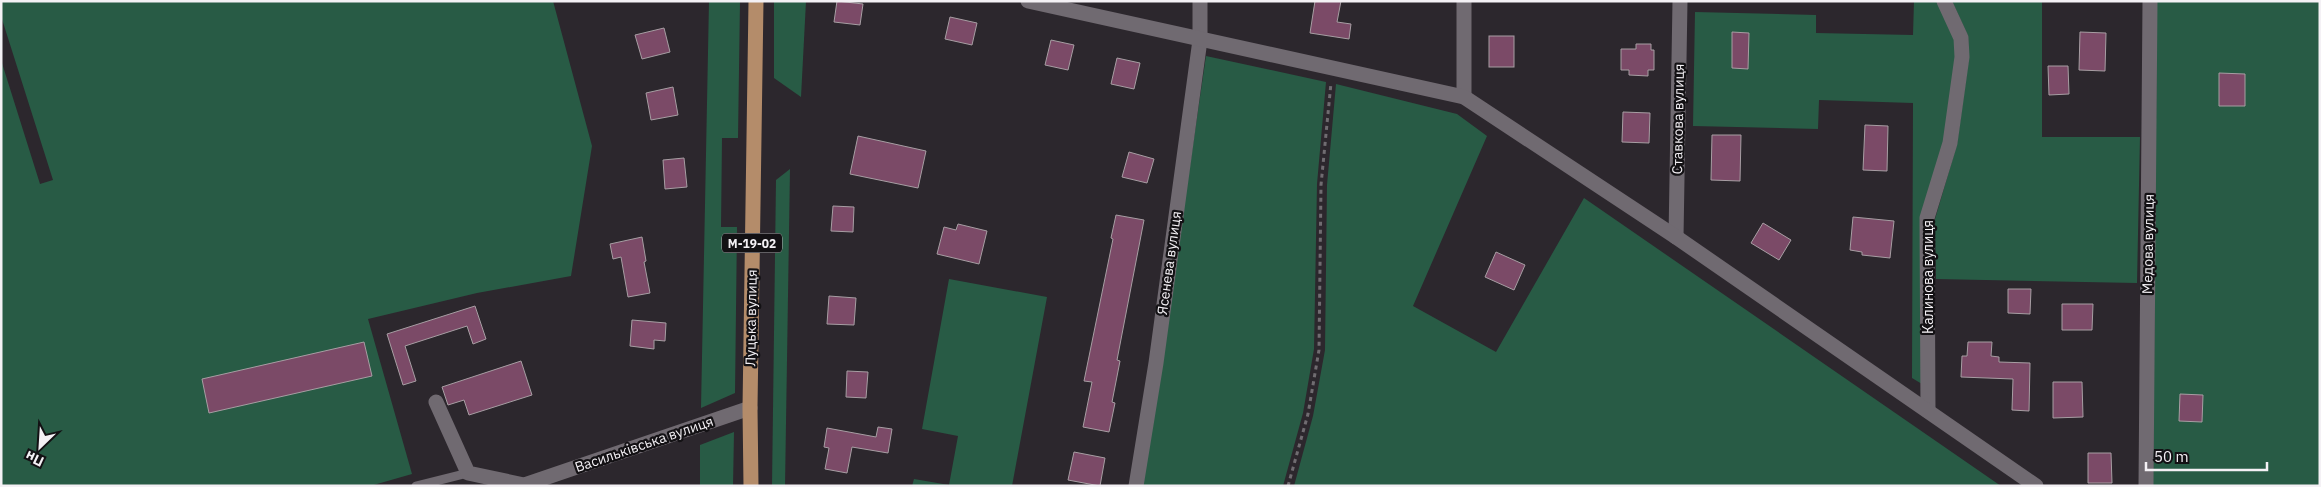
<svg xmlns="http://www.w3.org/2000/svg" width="2321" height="487" font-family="'IBM Plex Sans',sans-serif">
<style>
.green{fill:#285b45}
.building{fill:#7b4a67;stroke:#a79ea3}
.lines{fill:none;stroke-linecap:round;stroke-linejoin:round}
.path{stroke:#706c71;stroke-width:3;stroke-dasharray:4 4;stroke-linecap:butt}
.lane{stroke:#706a71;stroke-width:9}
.street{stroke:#706a71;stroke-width:15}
.secondary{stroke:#706a71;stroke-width:15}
.primary{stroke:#b48c6a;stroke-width:15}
.labels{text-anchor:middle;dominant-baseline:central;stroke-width:4.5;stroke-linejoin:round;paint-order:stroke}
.shield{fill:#131114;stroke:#b0aeb2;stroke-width:1}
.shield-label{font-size:12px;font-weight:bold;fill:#f4f1f5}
.street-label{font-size:14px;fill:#f4f1f5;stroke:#131114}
</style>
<rect width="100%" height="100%" fill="#2c272d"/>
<g class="green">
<path d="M1,1H553L592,146L571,276L477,293L368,319L412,474L370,486H1V60L40,184L53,180L1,16Z"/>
<path d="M709,1H740L738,138H722L721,227H737L735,393L701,408Z"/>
<path d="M774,1H806L801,97L774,78Z"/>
<path d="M1914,1H1938L1955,39L1956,56L1944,141L1922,218V384L1912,378L1913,103L1819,100L1818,129L1693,126L1695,12L1816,15V33L1913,35Z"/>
<path d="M1952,1H2042V137H2140L2137,283L1936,279L1935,219L1957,144L1969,57L1968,36Z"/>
<path d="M2157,1H2320V486H2153Z"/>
<path d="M1206,56L1326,82L1317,184L1314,349L1303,413L1283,486H1143Z"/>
<path d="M1336,84L1457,114L1487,136L1413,306L1496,352L1584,198L2001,486H1294L1313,416L1325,350L1327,185Z"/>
<path d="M790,169L785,486H772L776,180Z"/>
<path d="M949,279L1047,297L1012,486H912L914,479L949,485L958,436L922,429Z"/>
<path d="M734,432L733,486H700V445Z"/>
</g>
<g class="building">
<path d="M837,1L863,4L860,25L834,22Z"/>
<path d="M1315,1H1341L1337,22L1351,24L1349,39L1310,33Z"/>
<path d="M950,17L977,23L972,45L945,39Z"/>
<path d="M664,28L670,52L642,59L635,35Z"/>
<path d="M1732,32L1749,33L1748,69L1732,68Z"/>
<path d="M2080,32L2106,33L2105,71L2079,70Z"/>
<rect x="1489" y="36" width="25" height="31"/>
<path d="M1051,40L1074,45L1068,70L1045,65Z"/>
<path d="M1636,44H1651V50H1654V70H1648V76L1629,75V70H1621V49H1636Z"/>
<path d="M1117,58L1140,63L1134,89L1111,84Z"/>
<path d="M2048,66H2068L2069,94L2049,95Z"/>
<path d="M2219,73L2245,74V106H2219Z"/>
<path d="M673,87L678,115L651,120L646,93Z"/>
<path d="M1623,112L1650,113L1649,143L1622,142Z"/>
<path d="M1865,125L1888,126L1887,171L1863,170Z"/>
<path d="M1712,135H1741L1740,181L1711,180Z"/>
<path d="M858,136L926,151L918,188L850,174Z"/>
<path d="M1129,152L1154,159L1147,183L1122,177Z"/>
<path d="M684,158L687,187L665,189L663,160Z"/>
<path d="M833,206L854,207L853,232L831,231Z"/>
<path d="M1116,215L1144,220L1117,360L1120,361L1112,402L1115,403L1109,432L1083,427L1092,382L1084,381L1113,239L1111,238Z"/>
<path d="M1853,217L1894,221L1890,258L1862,255V252L1850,250Z"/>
<path d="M1763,223L1791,240L1779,260L1751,243Z"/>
<path d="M958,224L987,231L979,264L937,254L944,227L956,230Z"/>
<path d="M642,237L646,261L644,262L650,293L628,297L621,257L613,259L610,244Z"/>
<path d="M1496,252L1525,265L1514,290L1485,277Z"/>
<path d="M2008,289H2031L2030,314L2008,313Z"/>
<path d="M829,296L856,298L854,325L827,324Z"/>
<path d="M2062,304H2093L2092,330H2062Z"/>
<path d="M475,306L486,339L473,344L467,326L405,346L416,381L403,385L387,334Z"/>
<path d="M632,320L666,323L665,341L654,340V349L630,346Z"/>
<path d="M364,342L372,376L209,413L202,379Z"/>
<path d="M1968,342H1992L1991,356L1999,357V362L2030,363L2029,411L2012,410L2013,379L1961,377L1962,356H1967Z"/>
<path d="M521,361L532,395L469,415L464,400L448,405L442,387Z"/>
<path d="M847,371L868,372L866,398L846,397Z"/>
<path d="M2053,382H2082L2083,417L2053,418Z"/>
<path d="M2180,394L2203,395L2202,422L2179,421Z"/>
<path d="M878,427L892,429L888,453L852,447L847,473L825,469L829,448L824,447L827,428L876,437Z"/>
<path d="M1074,452L1105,458L1100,486L1068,480Z"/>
<path d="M2088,453H2111L2112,483H2088Z"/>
</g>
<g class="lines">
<path class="path" d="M1288,486L1308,414L1319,350L1321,185L1331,83"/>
<path class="lane" d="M416,486L468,473"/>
<g class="street">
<path d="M1464,1V97"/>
<path d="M1676,237L1680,1"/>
<path d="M436,402L468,473L524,485L750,408"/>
<path d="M1928,411L1927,218L1950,143L1962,57L1961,38L1944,1"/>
<path d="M1136,486L1156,363L1200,40V1"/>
<path d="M2146,486L2150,1"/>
</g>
<path class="secondary" d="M1028,1L1464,97L1676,237L2036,486"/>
<path class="primary" d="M751,486L750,408L756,1"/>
</g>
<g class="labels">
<rect class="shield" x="722" y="233.5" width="60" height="19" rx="4"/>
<g class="shield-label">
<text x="752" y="243">М-19-02</text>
</g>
<g class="street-label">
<text transform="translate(1678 119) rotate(-89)">Ставкова вулиця</text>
<text transform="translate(2148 244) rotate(-89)">Медова вулиця</text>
<text transform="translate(1169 263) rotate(-82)">Ясенева вулиця</text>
<text transform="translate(1928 277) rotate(-90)">Калинова вулиця</text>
<text transform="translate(751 318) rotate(-89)">Луцька вулиця</text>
<text transform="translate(644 444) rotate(-19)">Васильківська вулиця</text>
</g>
</g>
<rect width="2321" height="487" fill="none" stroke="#f4f1f5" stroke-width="5"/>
<g transform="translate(40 447) rotate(205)" stroke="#131114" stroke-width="4" paint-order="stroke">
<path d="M0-4L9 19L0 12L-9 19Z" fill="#f4f1f5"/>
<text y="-8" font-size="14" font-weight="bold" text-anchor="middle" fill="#f4f1f5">Пн</text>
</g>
<path d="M2146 462v8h121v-8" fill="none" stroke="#f4f1f5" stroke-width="2.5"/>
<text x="2154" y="462" font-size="15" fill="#f4f1f5" stroke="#131114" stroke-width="4" paint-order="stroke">50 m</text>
</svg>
